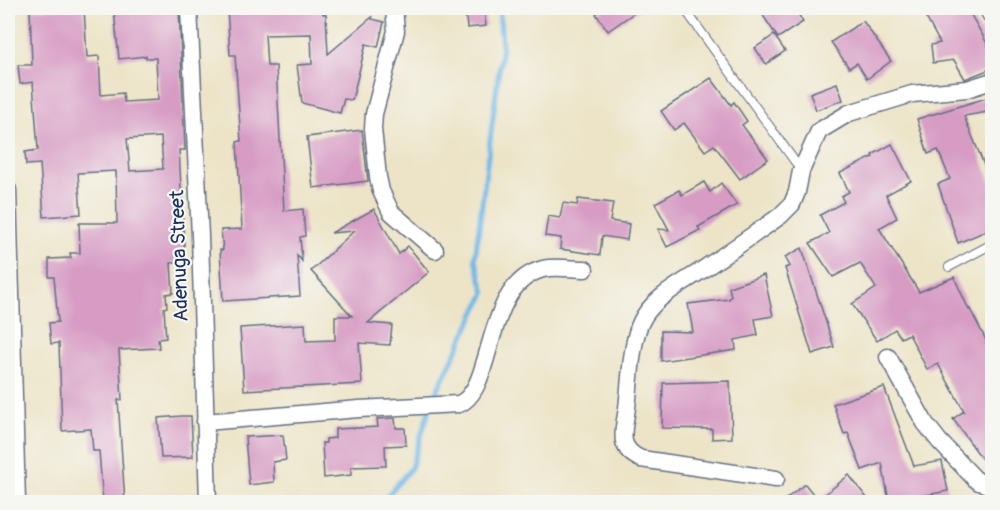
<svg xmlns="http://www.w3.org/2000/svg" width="1000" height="510" font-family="Pangolin,sans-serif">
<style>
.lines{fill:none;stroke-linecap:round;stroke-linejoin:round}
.stream{stroke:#6eb8e7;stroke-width:5}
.building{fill:#d79bc4;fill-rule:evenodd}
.lane-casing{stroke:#646e83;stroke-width:10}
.street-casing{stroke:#646e83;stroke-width:19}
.lane{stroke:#fff;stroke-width:8}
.street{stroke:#fff;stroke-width:16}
.labels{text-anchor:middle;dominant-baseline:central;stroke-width:4.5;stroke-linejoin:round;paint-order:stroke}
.street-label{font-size:20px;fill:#1b2f5e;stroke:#f6f6f2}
</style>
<rect width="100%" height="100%" fill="#f6f6f2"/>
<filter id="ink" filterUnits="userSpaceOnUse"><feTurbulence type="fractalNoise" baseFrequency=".0167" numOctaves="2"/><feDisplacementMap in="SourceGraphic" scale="12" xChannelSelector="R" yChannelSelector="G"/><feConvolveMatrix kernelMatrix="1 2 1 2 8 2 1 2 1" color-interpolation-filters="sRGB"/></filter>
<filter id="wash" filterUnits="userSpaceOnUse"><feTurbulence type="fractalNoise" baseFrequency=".008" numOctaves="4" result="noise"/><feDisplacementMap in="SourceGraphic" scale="24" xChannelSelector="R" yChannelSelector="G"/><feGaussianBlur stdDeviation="1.35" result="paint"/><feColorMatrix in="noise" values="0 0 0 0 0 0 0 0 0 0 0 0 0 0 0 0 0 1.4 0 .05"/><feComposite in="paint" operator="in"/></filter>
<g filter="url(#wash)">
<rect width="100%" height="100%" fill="#ede4c7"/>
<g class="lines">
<path class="stream" d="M382,502L411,468L432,401L485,293L475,259L502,46L499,8"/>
</g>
<g id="blocks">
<g class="building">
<path d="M84,8L87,57L99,56L101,95L123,93L124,102L158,100L156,58H146V56L119,59L114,11L142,8H179L185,150H179L185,262L171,263L173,293L166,294L167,307L164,308L166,338L158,339L159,348L119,350L122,400H118L125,502H103L99,451H93L91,429L62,431L59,343L51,344L49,323L58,322L54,277H49V259L71,258L70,253H80L79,223H117L116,171L78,173L81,214L44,217L40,164L26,165L25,152L38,150L33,82L20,84L18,65H32L30,9ZM161,137L163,169L130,171L127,139Z"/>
<path d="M227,8H323V14H326L328,54L372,17V19L384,22L378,47L366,44L352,100L344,99L340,113L302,103L297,65L312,64L311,34L265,35L267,66H276L284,211L303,209L305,236L300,237L302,261L297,255L300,296L223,301L220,250H223L221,230L242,229L237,142L241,141L235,55H230Z"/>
<path d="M465,8H484L486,26L467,28Z"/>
<path d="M605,8H641L608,31L596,14Z"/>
<path d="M758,8H797V12L803,22L778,38Z"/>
<path d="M935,8H967L993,54V68L965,79L954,60L933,63L931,45L940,43L924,14Z"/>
<path d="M863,21L891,61L867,79L857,63L849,68L831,42Z"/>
<path d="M774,35L785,51L766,64L755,48Z"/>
<path d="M711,78L731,105L734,102L747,121L742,125L768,159L740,179L714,145L705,151L684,123L674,130L661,111Z"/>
<path d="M837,83L843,100L816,110L810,93Z"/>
<path d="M993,96V111L964,116L993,187V228L958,243L938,184L950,179L938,150L928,154L917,119Z"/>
<path d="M362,130L368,181L313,188L307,137Z"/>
<path d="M892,144L911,181L886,195L897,218L879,228L919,292L954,277L969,310L970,309L988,344L993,341V474L953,419L964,411L938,364L927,369L909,334L901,338L895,329L877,341L852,304L876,288L860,263L833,277L810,243L829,233L820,215L844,202L841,196L849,192L840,173L873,157L872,155Z"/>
<path d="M704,182L710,192L721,183L737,205L698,227L700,230L667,247L658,229L669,230L655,203L679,190L682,195Z"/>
<path d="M578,199L613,203L610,221L629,224L627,240L602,236L600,255L560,249L561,238L545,236L548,216L560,218L563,203L577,205Z"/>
<path d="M374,209L399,254L408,246L429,272L368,323L392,325L390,345L359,343L362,384L244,390L240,328L305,324L306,341L335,340V316H352L311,271L354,231L331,233Z"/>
<path d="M802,248L834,347L812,354L785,268L790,266L785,257Z"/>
<path d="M764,275L773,316L755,319L758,335L735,340L736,350L661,361V331L693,332L688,304L729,299L731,296L729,287Z"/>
<path d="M730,381L732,438L712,439V429L662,428L663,383Z"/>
<path d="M884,387L914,466L942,461L948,491L889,502L882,463L862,470L848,433L844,434L833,404Z"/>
<path d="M182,416H191L193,457L161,458L158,418Z"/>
<path d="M395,418L396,428H405L406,445L385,446L386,466L351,467V475L324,478L322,443H326V439L335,438V429L378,427L377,419Z"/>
<path d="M283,435L286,460L273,462L274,482L249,485L245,437Z"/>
<path d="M849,475L870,502H782L805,484L818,500Z"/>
</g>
</g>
</g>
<g filter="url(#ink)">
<use href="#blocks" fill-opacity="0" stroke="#646e83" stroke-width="1.5"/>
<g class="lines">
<g class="lane-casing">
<g id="lane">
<path d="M684,8L801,170"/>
<path d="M949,267L992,244"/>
</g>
</g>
<g class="street-casing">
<g id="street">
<path d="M189,8L200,236L208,502"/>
<path d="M394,8L396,31L374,114L373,129L378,177L381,191L391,212L435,250"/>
<path d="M987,8L992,17"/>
<path d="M8,190L17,502"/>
<path d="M888,357L925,423L939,441L974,478L979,482L992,486"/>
<path d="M205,422L359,409L459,404C496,389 482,285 543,269C555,266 572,269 585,269"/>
<path d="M776,479L641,459C616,448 624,430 627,408C630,384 631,342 641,322C653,296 686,282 708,266C732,250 756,233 780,216L792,204L797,192L801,171L819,131L849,113L912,94L967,89L992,81"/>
</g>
</g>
<use href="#lane" class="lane"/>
<use href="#street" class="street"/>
</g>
</g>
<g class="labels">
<g class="street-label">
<text transform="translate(179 256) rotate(-92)">Adenuga Street</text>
</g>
</g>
<rect width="1000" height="510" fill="none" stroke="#f6f6f2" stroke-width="30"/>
</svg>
